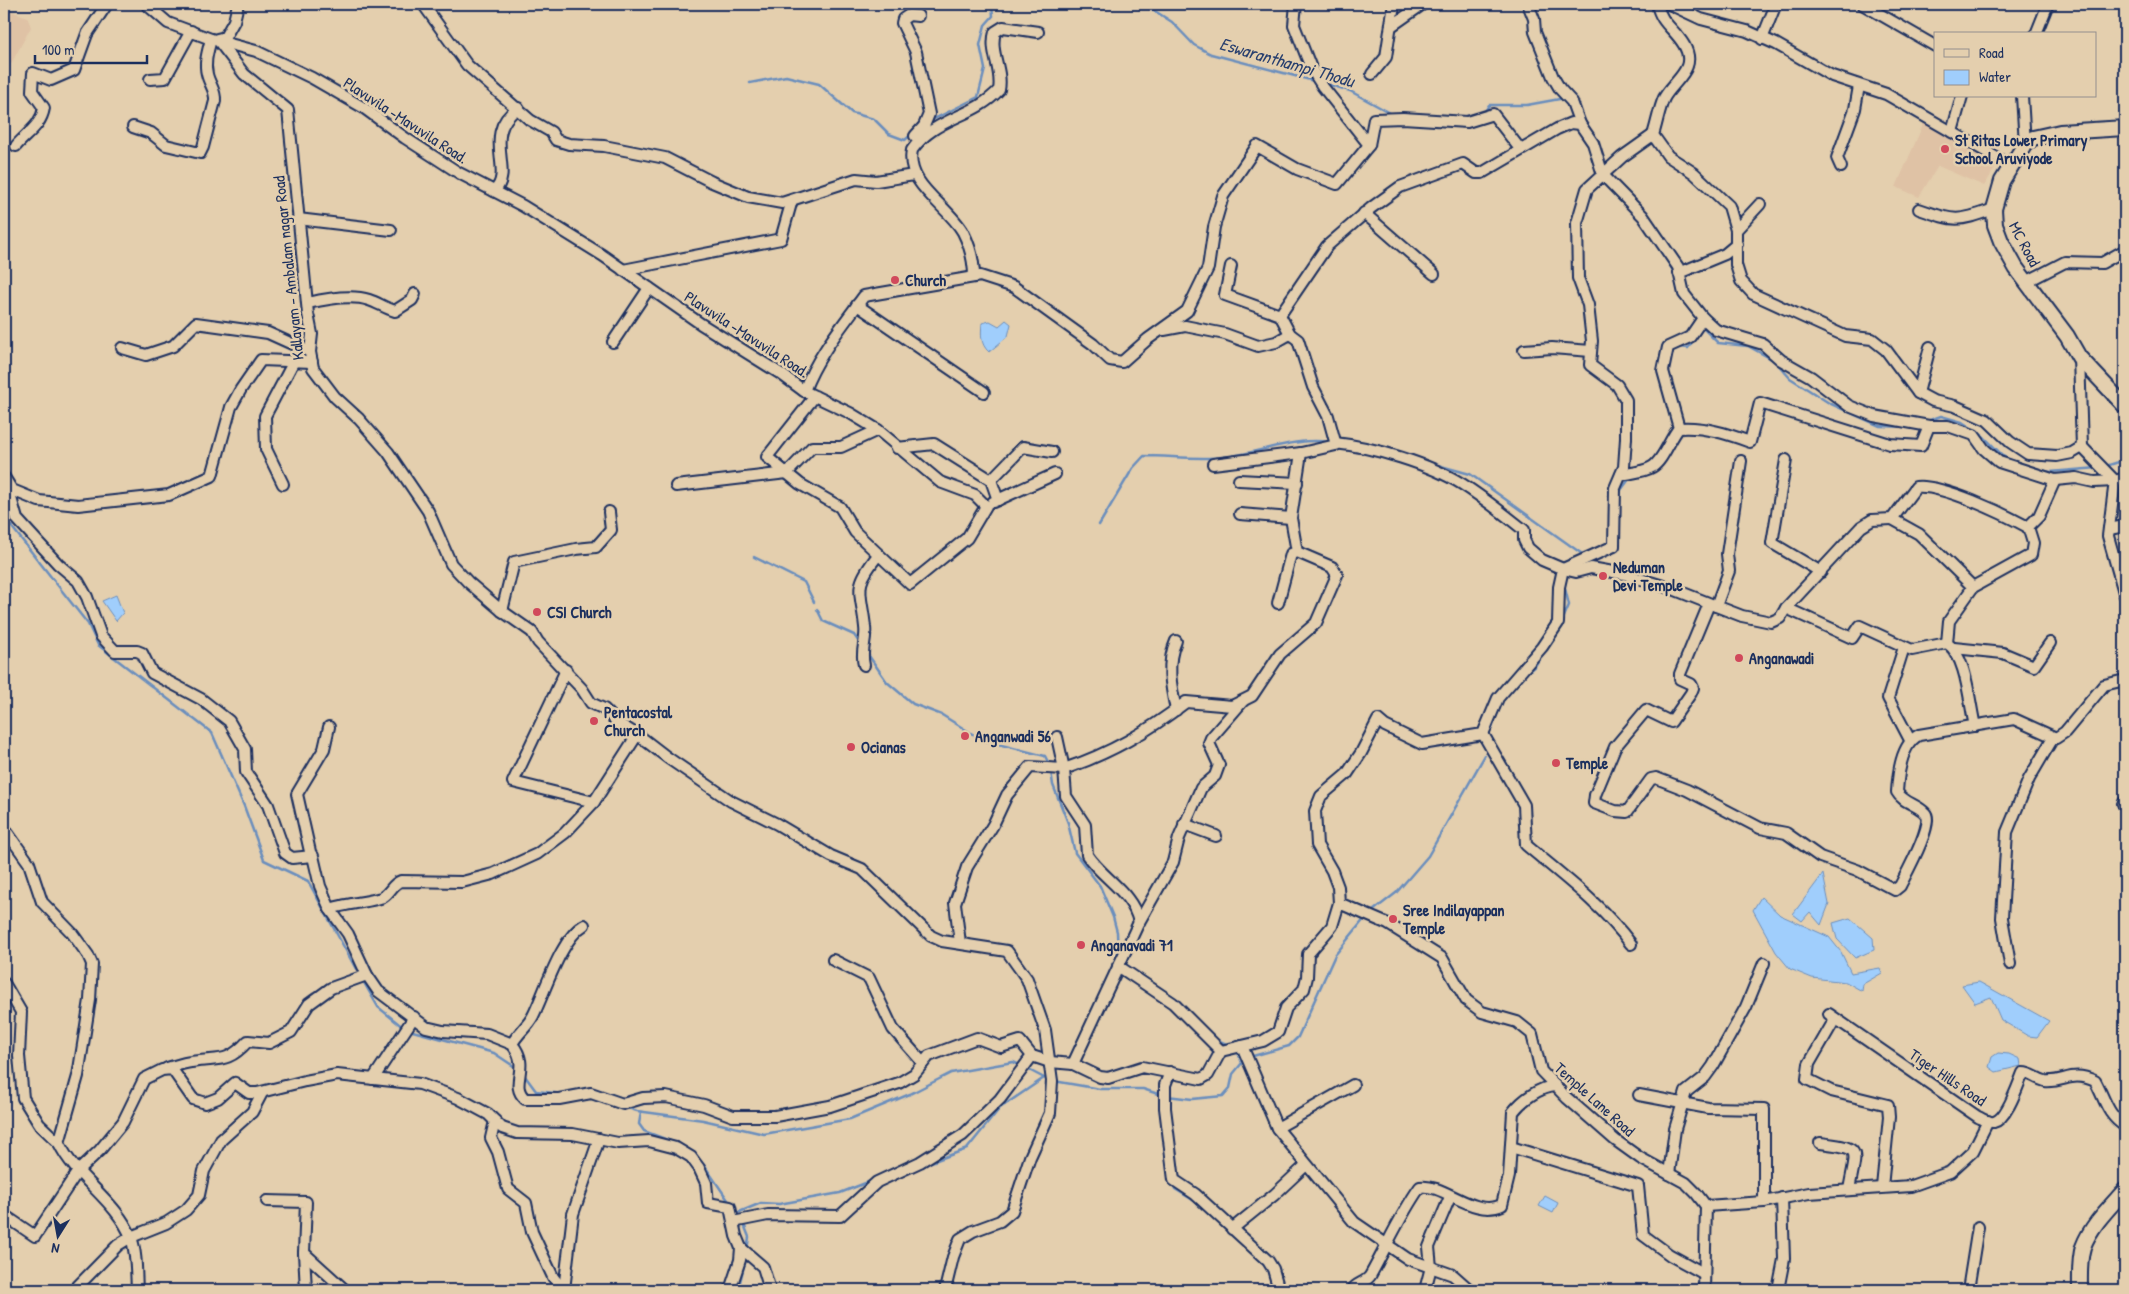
<svg xmlns="http://www.w3.org/2000/svg" width="2129" height="1294" font-family="'Patrick Hand',sans-serif">
<style>
.built{fill:#dfc2a5}
.water{fill:#a0cefc;stroke:#6b8ebd}
.lines{fill:none;stroke-linecap:round;stroke-linejoin:round}
.stream{stroke:#6b8ebd;stroke-width:2.5}
.minor-casing{stroke:#1b2f5e;stroke-width:14}
.major-casing{stroke:#1b2f5e;stroke-width:18}
.minor{stroke:#e4cfae;stroke-width:10}
.major{stroke:#e4cfae;stroke-width:14}
.poi-dot{fill:#d1495b;stroke:#e4cfae;stroke-width:2}
.labels{text-anchor:middle;dominant-baseline:central;stroke-width:5;stroke-linejoin:round;paint-order:stroke}
.street-label{font-size:16px;fill:#1b2f5e;stroke:#e4cfae}
.poi-label{font-size:16px;font-weight:bold;fill:#1b2f5e;stroke:#e4cfae;text-anchor:start}
.water-label{font-size:18px;font-style:italic;fill:#283f6e;stroke:#e4cfae}
</style>
<rect width="100%" height="100%" fill="#e4cfae"/>
<filter id="ink" filterUnits="userSpaceOnUse"><feTurbulence type="fractalNoise" baseFrequency=".02" numOctaves="2"/><feDisplacementMap in="SourceGraphic" scale="10" xChannelSelector="R" yChannelSelector="G"/><feConvolveMatrix kernelMatrix="1 2 1 2 8 2 1 2 1" color-interpolation-filters="sRGB"/></filter>
<g filter="url(#ink)">
<g class="built">
<path d="M4,8L27,17L31,27L5,75Z"/>
<path d="M1925,120L1999,162L1984,186L1938,166L1919,197L1896,187Z"/>
</g>
<g class="water">
<path d="M1006,320L1011,324L1008,336L989,352C980,344 981,334 982,323L990,321L999,326Z"/>
<path d="M116,595L123,613L116,621L102,601Z"/>
<path d="M1823,874L1829,904L1821,925L1810,912L1802,921L1793,914Z"/>
<path d="M1761,897L1780,915L1829,937L1841,952L1851,973L1880,968L1882,973L1863,984L1862,991L1846,982L1812,978L1790,969L1776,952L1753,910Z"/>
<path d="M1850,918L1873,938L1874,950L1855,958L1837,939L1833,923Z"/>
<path d="M1979,982L2049,1021L2037,1037L2028,1036L2001,1020L1991,997L1975,1003L1962,985Z"/>
<path d="M1998,1053L2009,1054L2020,1059L2021,1066L1996,1072L1989,1067L1992,1057Z"/>
<path d="M1545,1196L1558,1203L1553,1213L1539,1206Z"/>
</g>
<g class="lines">
<g class="stream">
<path d="M1144,4L1172,22L1194,45L1211,54L1314,81"/>
<path d="M750,83L786,76L819,84L852,113L874,119L889,134L905,140L913,133"/>
<path d="M1324,83L1350,91L1394,115"/>
<path d="M1484,113L1489,105H1527L1565,98"/>
<path d="M934,119L978,97L985,69L980,45L985,25L993,16L992,4"/>
<path d="M1660,249L1675,274"/>
<path d="M1701,329L1702,327L1718,343L1748,346L1775,361L1790,378L1829,403L1880,426L1909,427"/>
<path d="M1679,347L1688,348L1694,339"/>
<path d="M1924,422L1941,416L1962,422L1982,435L2004,457L2020,464"/>
<path d="M1430,463L1470,474L1585,556"/>
<path d="M2106,466L2125,460"/>
<path d="M2037,469L2050,472L2098,468"/>
<path d="M1619,499L1621,490L1630,478"/>
<path d="M4,517L88,624L98,645L212,733L244,806L264,860L308,881L356,969"/>
<path d="M1099,525L1133,468L1144,456C1170,456 1198,460 1224,457C1260,453 1293,437 1330,442"/>
<path d="M754,557L804,582L814,602"/>
<path d="M817,609L823,621L854,635L861,645"/>
<path d="M1561,624L1569,605L1564,584"/>
<path d="M867,653L887,682L913,704L942,715L982,740L1045,756L1050,766"/>
<path d="M1525,674L1535,666L1542,654"/>
<path d="M1492,728L1499,708"/>
<path d="M1051,771L1053,785L1068,823L1075,853L1100,886L1113,917L1117,932L1118,958"/>
<path d="M1369,914L1396,893L1428,856L1485,755"/>
<path d="M363,981L378,1007L404,1028"/>
<path d="M409,1030L494,1053L518,1069"/>
<path d="M1215,1039L1231,1046"/>
<path d="M1253,1056L1289,1046L1298,1037L1335,955L1365,918"/>
<path d="M1027,1069L1048,1080"/>
<path d="M522,1072L536,1091L564,1094"/>
<path d="M1054,1081L1100,1089H1143L1161,1095"/>
<path d="M1167,1096L1192,1099L1223,1096L1230,1088L1233,1074L1242,1063L1237,1050"/>
<path d="M625,1107L637,1111L703,1120L764,1134L850,1119L910,1094L951,1073L1013,1062L1022,1066"/>
<path d="M641,1112L639,1124L644,1131L673,1142"/>
<path d="M698,1159L704,1165L730,1203"/>
<path d="M923,1165L967,1149L1000,1108L1044,1078"/>
<path d="M1174,1185L1175,1189L1201,1205"/>
<path d="M737,1213L761,1203L779,1204L840,1193L873,1180"/>
<path d="M743,1222L749,1237L747,1250"/>
<path d="M738,1290L746,1258"/>
</g>
<g class="minor-casing">
<g id="minor">
<path d="M146,4L168,23L211,39L256,51L312,78L364,108L405,138L459,173L523,206L602,255L701,324L781,374L804,391L850,413L878,430L940,482L975,495L986,506L967,538L910,584L855,532L840,507L800,484L767,457L815,396"/>
<path d="M238,4L234,21L225,37L217,39L244,74L288,110L308,314L312,334L310,352L313,368L335,397L359,419L388,452L428,511L451,564L468,582L502,611L532,632L538,642L582,689L591,703L604,709L618,723L642,738L668,758L731,801L777,824L831,856L862,869L931,936L942,941L1007,951L1027,979L1045,1030L1052,1081L1050,1113L1030,1157L1012,1211L1000,1221L973,1231L960,1239L953,1257L945,1290"/>
<path d="M423,4L467,65L530,120L551,132L556,140L569,144L604,146L665,158L712,182L748,197L782,203L856,179L876,181L914,175"/>
<path d="M1528,4L1534,19L1535,32L1553,77L1560,89L1572,102L1580,124"/>
<path d="M1657,4C1661,24 1674,28 1684,45C1698,69 1674,80 1664,98C1659,109 1657,123 1653,135L1668,156L1694,173L1729,206L1736,230V265L1741,281L1753,294L1845,336L1872,339L1886,350L1918,393L1933,401L1955,406L1987,420L2010,442L2028,454L2057,456L2072,453L2082,447L2079,357"/>
<path d="M1669,4L1701,19L1747,31L1776,44L1832,76L1886,94L2011,166"/>
<path d="M1862,4L1935,46"/>
<path d="M1393,25L1423,4"/>
<path d="M2036,34L2048,4"/>
<path d="M1762,39L1776,4"/>
<path d="M1372,74L1386,57L1394,4"/>
<path d="M150,79L165,78L191,31"/>
<path d="M2022,96L2025,144"/>
<path d="M133,127L151,133L166,145L200,153L203,147L215,101C216,90 209,84 207,74C204,62 208,51 211,39"/>
<path d="M1952,132L1962,96"/>
<path d="M915,136L924,126L929,114L916,52L902,23L903,19L909,15L918,16"/>
<path d="M1369,145L1374,119L1403,118L1467,122L1493,114L1520,149"/>
<path d="M16,146C27,133 41,126 44,108L32,91L33,73L51,80L74,70L87,34L107,4"/>
<path d="M1841,167L1837,158L1855,109L1859,86"/>
<path d="M494,191C516,172 480,134 518,108"/>
<path d="M1919,209C1957,222 1956,222 1994,209"/>
<path d="M1364,213L1434,274"/>
<path d="M298,219L391,230"/>
<path d="M1736,230L1760,204"/>
<path d="M1231,266L1225,295L1280,315L1327,246L1371,208L1400,187L1463,164L1476,173H1482L1557,129L1571,123L1580,124L1593,143L1603,175L1643,216L1678,267L1684,294L1703,318L1716,330L1763,344L1781,360L1811,377L1849,406L1874,416L1929,426"/>
<path d="M623,270L781,239L792,200"/>
<path d="M1679,273L1725,254L1737,244"/>
<path d="M974,277C974,261 970,246 963,232C947,204 905,185 912,150C935,117 973,118 999,90C1003,70 989,52 995,32L1003,27L1038,32"/>
<path d="M2026,282L2065,262L2102,263L2125,250"/>
<path d="M308,303C325,299 351,294 369,300C378,303 385,308 395,311L412,300L415,294"/>
<path d="M857,305L984,392"/>
<path d="M1164,330L1185,326L1225,334L1258,346L1276,342L1290,334"/>
<path d="M613,342L649,288"/>
<path d="M122,348L146,355L173,346L196,323L268,333L310,352"/>
<path d="M1524,350L1552,348L1591,351"/>
<path d="M804,391C817,356 842,326 864,296L980,276L1014,287L1093,344L1110,360L1122,362L1148,339L1187,311L1208,268L1214,227L1223,196L1257,146L1297,169L1337,184L1369,145L1323,87L1311,68L1294,25L1296,4"/>
<path d="M1918,393L1930,347"/>
<path d="M1679,428L1663,371L1668,347L1690,337L1703,318"/>
<path d="M1335,443C1373,447 1430,464 1462,484C1484,498 1504,514 1524,530V540L1528,548L1542,560L1563,569L1576,572L1591,568L1624,574L1673,589L1716,606L1729,571L1727,554L1741,461"/>
<path d="M2082,447L2115,481"/>
<path d="M897,448L934,444L991,480L998,500"/>
<path d="M1786,460L1772,543L1821,572"/>
<path d="M1213,464L1301,453"/>
<path d="M1621,475C1630,473 1644,472 1652,467C1663,461 1670,438 1679,428C1704,426 1728,434 1750,442L1760,403L1890,444L1921,446L1929,426H1948L1974,435L1984,449L1999,462L2055,480L2076,478L2094,482L2115,481L2125,478"/>
<path d="M4,477L12,490L39,501L78,505L169,495L212,476L231,407L241,389L261,360L312,362"/>
<path d="M991,480L1023,447L1052,452"/>
<path d="M1239,480L1297,483"/>
<path d="M2115,481L2108,536L2125,596"/>
<path d="M7,484L17,519L58,564L78,581L87,597L101,636L115,651H137L142,653L152,673L201,699L229,721L245,749L246,772L268,805L285,853L292,858L313,856L320,886L330,909L348,934L367,975L378,991L426,1027L443,1031L487,1034L512,1044C532,1068 508,1083 525,1099H559L591,1093L623,1104L643,1098L666,1097L704,1105L733,1116H775L830,1106L899,1083L914,1074L929,1056L977,1038L1001,1047L1020,1041L1032,1056L1050,1062L1073,1064L1100,1077L1108,1078L1142,1067L1201,1079L1208,1075L1221,1051L1263,1041L1278,1032L1286,1008L1304,989L1307,977L1308,954L1332,926L1339,903L1338,887L1332,871L1317,845L1315,811L1321,796L1347,774L1361,753L1378,720L1385,726L1422,744L1483,734L1498,698L1542,647L1558,623L1559,587L1563,569L1614,546L1615,488L1624,467L1626,438V400L1617,385L1590,365L1592,341L1588,305L1578,278L1577,223L1587,189L1622,157L1653,135"/>
<path d="M283,484L266,449L265,416L294,361"/>
<path d="M676,486L787,473L812,447H841L878,430"/>
<path d="M993,502L1055,474"/>
<path d="M1240,514L1291,518"/>
<path d="M1892,519L1919,534L1973,587"/>
<path d="M2109,529L2125,526"/>
<path d="M1278,603L1291,554L1297,552"/>
<path d="M1709,604L1680,674V679L1691,684L1693,688L1691,693L1671,722L1646,710L1615,747L1595,795L1594,803L1615,811L1627,812L1651,779L1656,778L1687,790L1760,828L1786,833L1820,857L1857,870L1895,890L1900,886C1906,874 1935,822 1925,813C1917,804 1903,803 1897,792C1898,774 1901,744 1919,735L2014,719L2056,738L2065,732L2104,685L2125,680"/>
<path d="M1716,606L1742,616L1771,622L1780,618L1786,608L1861,527L1872,520L1892,519L1916,487C1942,484 2004,514 2028,527"/>
<path d="M1786,608L1852,638L1860,626L1912,650L1947,643"/>
<path d="M502,611L514,562L576,549L596,547L611,530L609,512"/>
<path d="M1176,641C1166,663 1171,687 1176,710"/>
<path d="M1904,647L1888,698L1910,740"/>
<path d="M1954,648L2003,653L2034,666L2050,643"/>
<path d="M864,665C860,651 867,640 865,627C861,589 852,588 878,555"/>
<path d="M566,670L513,782L594,802L637,735"/>
<path d="M1975,726C1969,702 1967,657 1947,643L1949,621L1973,587L2031,555L2033,543L2028,527L2039,516L2055,480"/>
<path d="M1483,734L1524,805L1526,845C1563,876 1602,905 1631,944"/>
<path d="M2123,804L2125,801"/>
<path d="M1184,824L1216,836"/>
<path d="M4,828L29,863L42,902L72,933L88,955L92,964L90,1000L78,1076L59,1143C76,1179 116,1200 131,1237C137,1254 136,1273 137,1290"/>
<path d="M311,856L297,794L324,749L329,727"/>
<path d="M1339,903L1388,924L1442,958L1466,1000L1482,1012L1517,1022L1532,1034L1541,1071L1567,1098L1615,1140L1640,1158L1686,1183L1696,1193L1706,1206L1704,1290"/>
<path d="M330,909C343,904 376,901 383,897C391,892 392,884 401,881L462,882L493,874L537,854L565,833L594,802"/>
<path d="M1139,922C1132,892 1103,879 1087,855L1085,825L1066,796L1064,769C1111,753 1147,732 1186,702L1232,706L1252,696L1280,654L1316,623L1337,575L1332,567L1297,552L1291,518L1301,453L1336,445L1328,416L1313,387L1298,340L1290,334L1280,315"/>
<path d="M960,943L955,903L967,867L993,825L1007,795L1030,767L1064,769L1057,737"/>
<path d="M833,960L869,978L893,1029L923,1063"/>
<path d="M2010,964L2002,918L2007,832L2029,779L2053,738"/>
<path d="M1118,966L1173,1003L1221,1051"/>
<path d="M4,983L21,1012L19,1056L23,1098L39,1124L59,1143"/>
<path d="M1829,1014L1978,1117C1983,1119 1988,1123 1994,1122C2007,1119 2018,1085 2023,1073C2032,1073 2036,1079 2045,1081C2065,1083 2071,1070 2095,1081C2105,1099 2107,1115 2125,1126"/>
<path d="M1835,1019L1809,1064L1807,1079L1831,1091L1888,1105L1889,1117L1882,1187"/>
<path d="M512,1044C517,1034 528,1026 533,1016C545,992 561,938 584,925"/>
<path d="M1242,1046L1277,1128L1353,1085"/>
<path d="M1073,1064L1139,922L1173,862L1179,838L1201,788L1215,776L1219,765L1209,743L1211,738L1243,701"/>
<path d="M167,1068C175,1066 183,1063 191,1062C219,1057 226,1065 248,1041L269,1043L291,1032L309,1004L331,988L367,975"/>
<path d="M1170,1072L1165,1085V1108L1174,1180L1195,1194L1268,1261L1273,1269L1279,1290"/>
<path d="M373,1079L414,1017"/>
<path d="M1639,1095L1708,1108L1764,1109V1202"/>
<path d="M495,1121L491,1138L498,1152L508,1189L526,1203L532,1232L553,1277L563,1290"/>
<path d="M1277,1128L1354,1222L1408,1259L1453,1275L1470,1290"/>
<path d="M1820,1143C1864,1148 1856,1149 1849,1190"/>
<path d="M1511,1147L1638,1186L1643,1235L1670,1255L1703,1273"/>
<path d="M1669,1174L1675,1129L1686,1092L1705,1077L1713,1066L1746,1007L1764,963"/>
<path d="M267,1201L306,1202L304,1253L306,1290"/>
<path d="M1706,1206L1764,1202L1809,1193L1911,1186L1950,1172L1973,1151L1988,1121"/>
<path d="M4,1215L35,1236L78,1171L100,1150L123,1122L144,1079L162,1070L172,1069L193,1099L205,1103L218,1098L235,1083L249,1093H257L305,1081L337,1075L420,1084L458,1098L488,1114L502,1128L517,1133L573,1134L618,1143L649,1141L676,1148L691,1157L699,1168L706,1183L708,1203L730,1207L736,1236L741,1248L740,1260L730,1290"/>
<path d="M733,1222L768,1215L840,1216L877,1182L920,1162L963,1135L1000,1099L1032,1056"/>
<path d="M1232,1229L1274,1195L1306,1165"/>
<path d="M741,1248L763,1267L770,1290"/>
<path d="M304,1253L345,1290"/>
<path d="M74,1290L118,1245L131,1237L166,1223L186,1210L199,1195L204,1171L221,1140L252,1112L262,1093"/>
<path d="M564,1290L573,1214L599,1139"/>
<path d="M1352,1290C1356,1283 1365,1283 1370,1276C1387,1246 1400,1215 1420,1187C1444,1183 1473,1218 1502,1205L1509,1176L1513,1112C1522,1100 1540,1087 1555,1086"/>
<path d="M1425,1290L1431,1267L1429,1247L1450,1197"/>
<path d="M1778,1290L1784,1259L1782,1198"/>
<path d="M1968,1290L1978,1227"/>
</g>
</g>
<g class="major-casing">
<g id="major">
<path d="M2125,128L2060,132L2033,138L2025,144L2002,181L1994,209L1995,225L2001,241L2016,268L2067,336L2079,357L2125,406"/>
<path d="M2080,1290C2080,1276 2079,1260 2083,1247C2091,1225 2110,1207 2125,1190"/>
</g>
</g>
<use href="#minor" class="minor"/>
<use href="#major" class="major"/>
</g>
</g>
<g class="poi-dot">
<circle cx="1945" cy="149" r="5"/>
<circle cx="895" cy="280" r="5"/>
<circle cx="1603" cy="576" r="5"/>
<circle cx="537" cy="612" r="5"/>
<circle cx="1739" cy="658" r="5"/>
<circle cx="594" cy="721" r="5"/>
<circle cx="965" cy="736" r="5"/>
<circle cx="851" cy="747" r="5"/>
<circle cx="1556" cy="763" r="5"/>
<circle cx="1393" cy="919" r="5"/>
<circle cx="1081" cy="945" r="5"/>
</g>
<g class="labels">
<g class="street-label">
<text transform="translate(406 120) rotate(33)">Plavuvila -Mavuvila Road.</text>
<text transform="translate(2025 244) rotate(62)">MC Road</text>
<text transform="translate(288 268) rotate(-96)">Kallayam - Ambalam nagar Road</text>
<text transform="translate(747 334) rotate(33)">Plavuvila -Mavuvila Road.</text>
<text transform="translate(1948 1077) rotate(34)">Tiger Hills Road</text>
<text transform="translate(1595 1099) rotate(42)">Temple Lane Road</text>
</g>
<g class="poi-label">
<text x="1955" y="140">St Ritas Lower Primary<tspan x="1955" dy="18">School Aruviyode</tspan></text>
<text x="905" y="280">Church</text>
<text x="1613" y="567">Neduman<tspan x="1613" dy="18">Devi Temple</tspan></text>
<text x="547" y="612">CSI Church</text>
<text x="1749" y="658">Anganawadi</text>
<text x="604" y="712">Pentacostal<tspan x="604" dy="18">Church</tspan></text>
<text x="975" y="736">Anganwadi 56</text>
<text x="861" y="747">Ocianas</text>
<text x="1566" y="763">Temple</text>
<text x="1403" y="910">Sree Indilayappan<tspan x="1403" dy="18">Temple</tspan></text>
<text x="1091" y="945">Anganavadi 71</text>
</g>
<g class="water-label">
<text transform="translate(1287 62) rotate(16)">Eswaranthampi Thodu</text>
</g>
</g>
<rect width="2129" height="1294" fill="none" stroke="#e4cfae" stroke-width="20"/>
<rect x="10" y="10" width="2109" height="1274" fill="none" stroke="#1b2f5e" stroke-width="2" filter="url(#ink)"/>
<rect x="1934" y="32" width="162" height="65" fill="#e4cfae" stroke="#948f8e"/>
<rect x="1944" y="49" width="25" height="8" fill="#e4cfae" stroke="#948f8e"/>
<text x="1979" y="58" font-size="15" fill="#1b2f5e">Road</text>
<rect x="1944" y="70" width="25" height="15" fill="#a0cefc" stroke="#948f8e"/>
<text x="1979" y="82" font-size="15" fill="#1b2f5e">Water</text>
<g transform="translate(58 1236) rotate(191)" stroke="#e4cfae" stroke-width="4" paint-order="stroke">
<path d="M0-4L9 19L0 12L-9 19Z" fill="#1b2f5e"/>
<text y="-8" font-size="14" font-weight="bold" text-anchor="middle" fill="#1b2f5e">N</text>
</g>
<path d="M35 55v8h112v-8" fill="none" stroke="#1b2f5e" stroke-width="2.5"/>
<text x="42" y="55" font-size="15" fill="#1b2f5e" stroke="#e4cfae" stroke-width="4" paint-order="stroke">100 m</text>
</svg>
